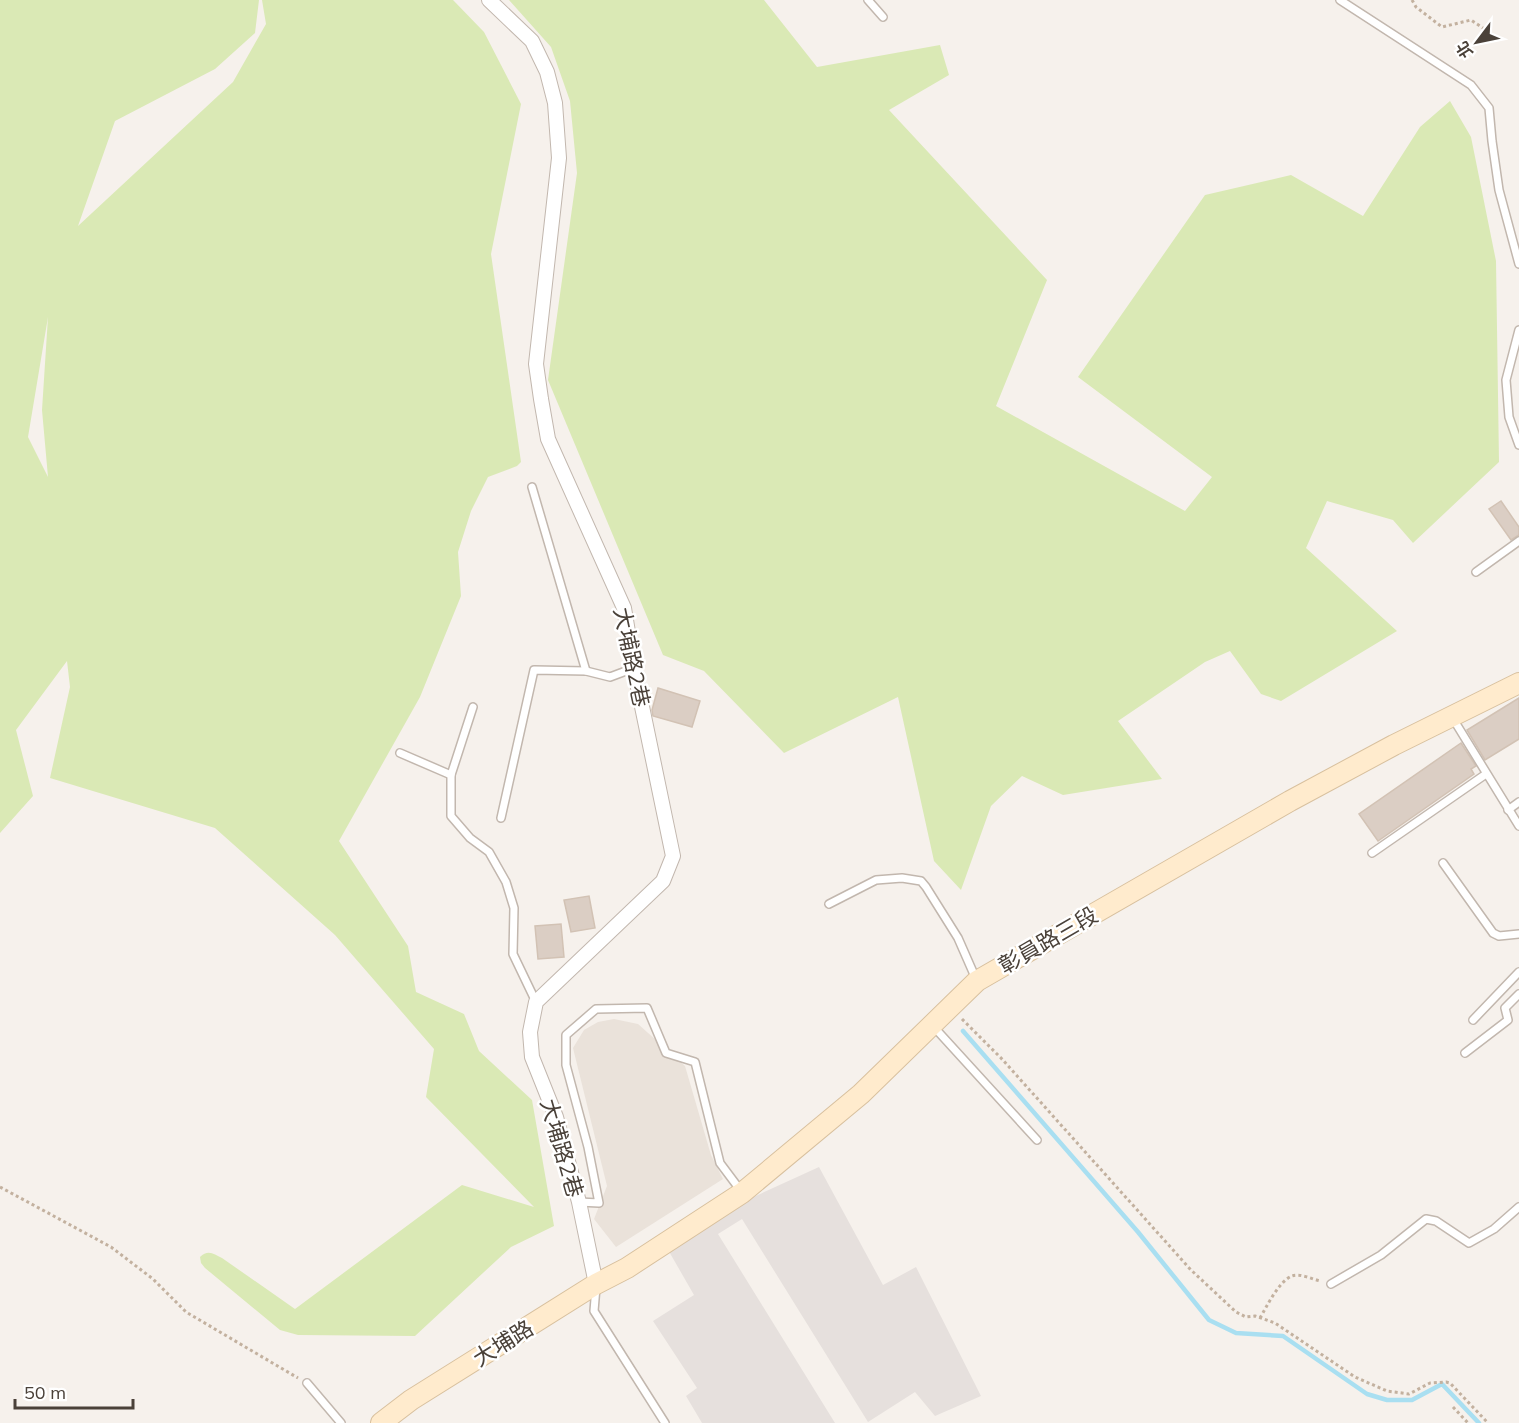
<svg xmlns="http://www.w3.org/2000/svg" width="1519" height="1423" font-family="Mulish,'Noto Sans TC',sans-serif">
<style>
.residential{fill:#eae2da}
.industrial{fill:#e6e0dd}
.green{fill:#dae9b5;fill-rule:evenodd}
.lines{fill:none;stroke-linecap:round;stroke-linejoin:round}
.stream{stroke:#a9dff1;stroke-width:4.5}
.building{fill:#dbcec4;stroke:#d2c2b4;stroke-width:1.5}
.service-casing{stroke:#c2b7ae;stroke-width:10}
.minor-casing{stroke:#c2b7ae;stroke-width:16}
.secondary-casing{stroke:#d8c09e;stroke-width:22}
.path{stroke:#c3b19f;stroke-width:3;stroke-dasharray:3 3;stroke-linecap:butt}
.service{stroke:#fff;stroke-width:7}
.minor{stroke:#fff;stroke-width:14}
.secondary{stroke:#ffebcd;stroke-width:20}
.labels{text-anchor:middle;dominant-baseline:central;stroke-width:5;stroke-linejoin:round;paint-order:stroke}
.street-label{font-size:22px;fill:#4a4139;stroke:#fff}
</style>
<rect width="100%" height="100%" fill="#f6f1ec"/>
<path class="residential" d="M614,1019L638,1024L685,1066L711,1155L723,1179L616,1247L594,1219L607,1186L573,1048L584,1030L598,1022Z"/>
<path class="industrial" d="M819,1167L883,1285L916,1267L981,1396L935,1416L915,1392L868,1422L742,1219L718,1234L835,1423H702L686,1396L697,1388L653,1321L694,1295L667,1248L736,1205Z"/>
<g class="green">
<path d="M0,0H259L255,33L215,69L115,121L78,226L233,82L266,24L262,0H453L484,32L521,104L491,254L521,462L517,466L488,477L471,511L458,552L461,596L420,697L339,841L408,946L416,992L464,1014L479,1051L532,1100L554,1226L511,1247L415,1336L298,1335L280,1330L205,1268L201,1263L200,1257C208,1249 214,1254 222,1258L295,1309L462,1185L534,1207L426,1097L434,1049L335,935L215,828L50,778L70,687L67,661L16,730L33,796L0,833ZM48,317L42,410L48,477L28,437Z"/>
<path d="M509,0H764L817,67L940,45L949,75L889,110L1047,280L996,406L1185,511L1212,477L1078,377L1205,195L1291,175L1363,216L1420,127L1450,101L1471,137L1496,261L1499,462L1413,543L1393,520L1327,501L1306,548L1397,631L1281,701L1261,694L1230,651L1205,662L1118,721L1162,779L1063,795L1022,776L991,806L961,890L934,861L898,697L784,753L704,671L663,655L548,380L577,173L570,101L551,47Z"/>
</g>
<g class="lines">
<path class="stream" d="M963,1031L1138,1232L1209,1320L1236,1333L1283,1336L1367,1394L1387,1400H1412L1442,1384L1479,1423"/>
</g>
<g class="building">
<path d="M1501,501L1519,527V535L1511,540L1489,509Z"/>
<path d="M658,688L700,701L692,727L653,716L652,710Z"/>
<path d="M1519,698V739L1485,760L1467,730Z"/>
<path d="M1461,743L1476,766L1471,769L1474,774L1378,841L1359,814Z"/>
<path d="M589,896L595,928L571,932L564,900Z"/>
<path d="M561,924L564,957L538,959L535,926Z"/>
</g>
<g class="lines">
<g class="service-casing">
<g id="service">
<path d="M868,0L883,17"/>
<path d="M1340,0L1471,85L1489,108L1492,141L1499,190L1519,264"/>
<path d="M1519,330L1506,380L1509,417L1519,445"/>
<path d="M532,487L586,671"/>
<path d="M1476,572L1519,541"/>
<path d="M473,707L451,775V816L470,838L489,852L506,882L514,908L513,954L536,1002"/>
<path d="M1452,717L1519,826"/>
<path d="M400,753L451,775"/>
<path d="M1508,810L1519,802"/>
<path d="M501,818L534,670L586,671L610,677L634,668"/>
<path d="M1372,853L1486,774"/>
<path d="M1443,863L1493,933L1499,936L1519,934"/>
<path d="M829,904L876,880L902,878L921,881L926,887L958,938L976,979"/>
<path d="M1473,1020L1519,972"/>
<path d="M933,1026L1037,1140"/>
<path d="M1465,1053L1508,1020L1505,1008L1519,994"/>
<path d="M579,1202L599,1203L588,1147L566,1065V1035L596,1009L647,1008L666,1053L695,1062L720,1163L741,1191"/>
<path d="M1331,1284L1381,1255L1426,1219L1436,1221L1469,1243L1494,1229L1519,1207"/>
<path d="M596,1287L594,1311L665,1423"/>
<path d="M307,1383L341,1423"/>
</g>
</g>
<g class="minor-casing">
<path id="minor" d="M489,0L532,41L547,72L555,103L559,158L536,364L541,399L548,439L624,608L634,668L673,856L663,881L536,1002L530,1032L532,1057L556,1117L579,1202L596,1284"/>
</g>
<g class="secondary-casing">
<path id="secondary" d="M381,1423L411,1400L596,1284L627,1268L742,1193L861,1094L977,981L1290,801L1394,745L1519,683"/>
</g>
<g class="path">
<path d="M1412,0L1416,7L1442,27L1471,20L1486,30"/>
<path d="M962,1019L1001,1058L1191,1270L1236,1312L1246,1317L1255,1316L1275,1323L1355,1377L1387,1391L1409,1394L1430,1383L1446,1382L1450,1383L1488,1423"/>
<path d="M0,1187L111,1247L153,1279L186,1312L298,1378"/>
<path d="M1260,1318C1267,1306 1279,1281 1292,1276C1300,1273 1312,1279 1320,1281"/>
<path d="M1453,1407L1468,1423"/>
</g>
<use href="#service" class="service"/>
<use href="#minor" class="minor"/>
<use href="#secondary" class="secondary"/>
</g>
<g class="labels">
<g class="street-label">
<text transform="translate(632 657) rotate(78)">大埔路2巷</text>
<text transform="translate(1048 940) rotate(-30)">彰員路三段</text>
<text transform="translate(562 1148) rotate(74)">大埔路2巷</text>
<text transform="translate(503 1343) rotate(-32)">大埔路</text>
</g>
</g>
<g transform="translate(1477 42) rotate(238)" stroke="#ffffff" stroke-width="4.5" paint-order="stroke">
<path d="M0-4.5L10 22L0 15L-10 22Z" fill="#4a4139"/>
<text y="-9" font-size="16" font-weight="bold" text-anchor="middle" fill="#4a4139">北</text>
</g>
<path d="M15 1399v9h118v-9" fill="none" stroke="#4a4139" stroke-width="3"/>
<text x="24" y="1399" font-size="18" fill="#4a4139" stroke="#ffffff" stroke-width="4.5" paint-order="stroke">50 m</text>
</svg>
